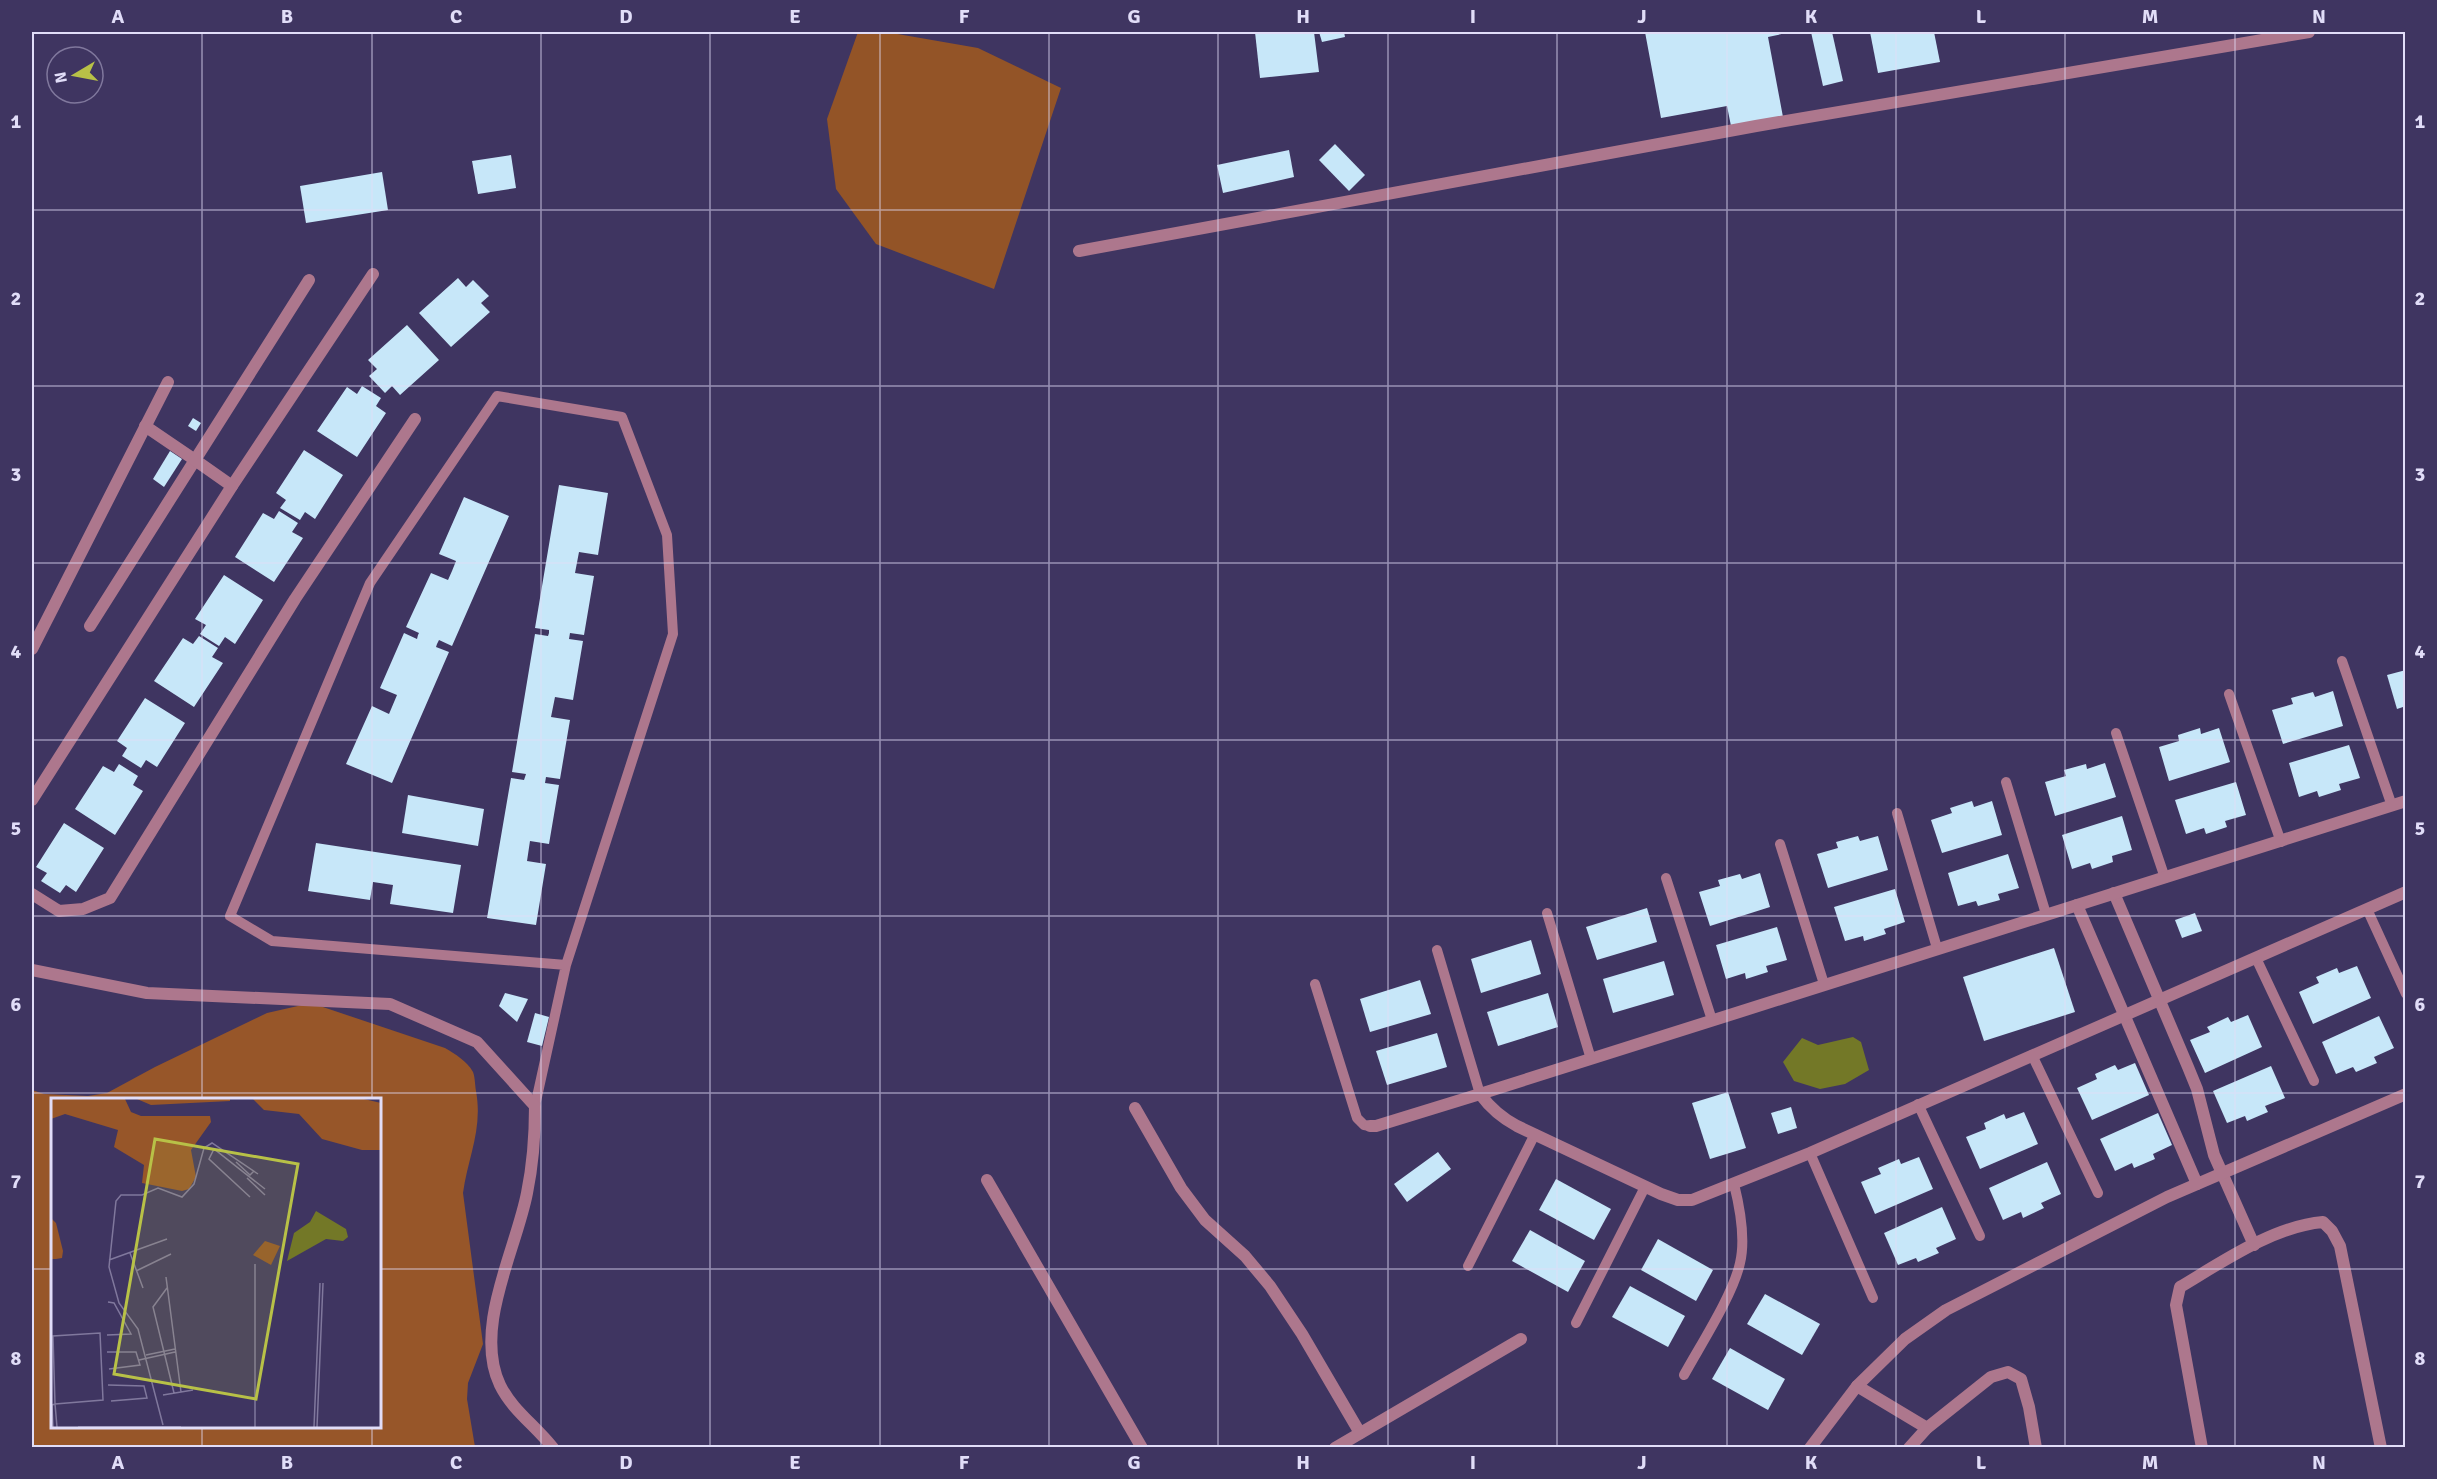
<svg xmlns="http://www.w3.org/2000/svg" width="2437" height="1479" font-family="Signika,sans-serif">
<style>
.green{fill:#935427}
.forest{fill:#975629;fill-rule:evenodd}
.water{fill:#737827}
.building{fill:#c7e7f9}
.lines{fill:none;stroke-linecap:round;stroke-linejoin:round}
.lane{stroke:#ad778d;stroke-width:10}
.street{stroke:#ad778d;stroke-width:12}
.grid{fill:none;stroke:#e1ddf8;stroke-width:1.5;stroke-opacity:0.55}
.inset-road{fill:none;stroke:#80789d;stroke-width:1.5}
.view{fill:#b8c147;fill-opacity:0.15;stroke:#b8c147;stroke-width:3}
.inset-edge{fill:none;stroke:#e1ddf8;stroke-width:3}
.neatline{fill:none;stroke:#e1ddf8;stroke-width:2}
.grid-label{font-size:20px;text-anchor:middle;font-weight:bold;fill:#e1ddf8}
</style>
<rect width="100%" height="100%" fill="#3f3561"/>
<path class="green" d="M858,32H886L978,48L1061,88L994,289L876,244L836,189L827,119Z"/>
<path class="forest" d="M311,1003L445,1048C455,1054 467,1061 473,1072C475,1077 475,1085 476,1091C483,1129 468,1157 463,1193L483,1344L468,1383L467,1399L475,1447H32V1090L44,1094L88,1096L107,1093L155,1067L267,1013ZM52,1100H380V1426H52Z"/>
<path class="water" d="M1853,1037L1861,1042L1869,1070L1845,1084L1820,1089L1794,1081L1783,1062L1802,1038L1818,1045Z"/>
<g class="building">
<path d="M1255,32H1314L1319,72L1260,78Z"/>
<path d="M1319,32H1344L1345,37L1322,42Z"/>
<path d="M1645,32H1791L1768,37L1783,117L1731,126L1727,106L1661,118Z"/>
<path d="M1811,32H1832L1843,81L1823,86Z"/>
<path d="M1870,32H1934L1940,62L1878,73Z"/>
<path d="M1335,144L1365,175L1349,191L1319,160Z"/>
<path d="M1289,150L1294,177L1223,193L1217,165Z"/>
<path d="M511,155L516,188L478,194L472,161Z"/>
<path d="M382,172L388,210L306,223L300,186Z"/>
<path d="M458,278L466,287L473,280L489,296L481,303L490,312L451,347L419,313Z"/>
<path d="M407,325L439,360L400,395L392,386L385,393L369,376L377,369L368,360Z"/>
<path d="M362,386L381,398L376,406L386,413L357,457L317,431L347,387L357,394Z"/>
<path d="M193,418L201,423L196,431L188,426Z"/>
<path d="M304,450L343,475L315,519L305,512L300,520L280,508L286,500L276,493Z"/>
<path d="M170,451L182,459L164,487L153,479Z"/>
<path d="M559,485L608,493L598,555L579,552L575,573L594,576L584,635L570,633L569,639L583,641L573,700L555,697L551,717L570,720L560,779L546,777L545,783L559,785L549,844L530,841L527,861L546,864L536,925L487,918L511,778L524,780L526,774L512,772L535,634L548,636L549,633V630L535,628Z"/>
<path d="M464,497L509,516L452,646L439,640L437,644L436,647L449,652L392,783L346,764L372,706L389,714L397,695L380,688L404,633L417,639L418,635L419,633L406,627L431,573L448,580L452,571L456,561L439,554Z"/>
<path d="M279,511L298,523L292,532L303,538L274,582L235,557L263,513L274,519Z"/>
<path d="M224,575L263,600L235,644L225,637L219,646L200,634L206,625L195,619Z"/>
<path d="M199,636L218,648L212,657L223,663L194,707L154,681L183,638L193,644Z"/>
<path d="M2406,670V706L2397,709L2387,675Z"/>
<path d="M2333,691L2343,726L2283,744L2272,710L2293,704L2291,698L2313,692L2315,697Z"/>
<path d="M145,698L185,723L157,767L146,760L141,768L122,756L127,748L117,741Z"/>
<path d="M2200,728L2201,734L2219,728L2230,762L2169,781L2159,747L2179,741L2178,735Z"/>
<path d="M2349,745L2360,778L2339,784L2341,790L2319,797L2317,791L2299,797L2289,763Z"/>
<path d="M2105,763L2116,797L2055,816L2045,782L2066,776L2064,770L2086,764L2087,769Z"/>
<path d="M119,764L138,776L133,785L143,791L115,835L75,809L103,766L114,772Z"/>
<path d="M2236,782L2246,815L2225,821L2227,827L2206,834L2204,828L2186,834L2175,800Z"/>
<path d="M408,795L484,809L478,846L402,833Z"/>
<path d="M1972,801L1974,807L1992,801L2002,835L1942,853L1931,820L1952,813L1950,808Z"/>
<path d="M2122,816L2132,850L2112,856L2113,862L2092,869L2090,863L2072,869L2062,835Z"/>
<path d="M64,823L104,848L76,892L66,885L60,893L41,881L47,873L36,867Z"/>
<path d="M1858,836L1860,841L1878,836L1888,870L1828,888L1817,854L1838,848L1836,842Z"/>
<path d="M316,843L461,865L453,913L390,904L393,885L373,882L370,900L308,891Z"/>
<path d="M2008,854L2019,888L1998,894L2000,900L1978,906L1976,901L1958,906L1948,873Z"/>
<path d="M1760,873L1770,907L1710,926L1699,892L1720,886L1718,880L1740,874L1742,879Z"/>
<path d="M1895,889L1905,922L1884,929L1886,934L1864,941L1863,936L1845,941L1834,907Z"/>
<path d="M1647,908L1657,942L1597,960L1586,927Z"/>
<path d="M2195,913L2202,931L2182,938L2175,920Z"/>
<path d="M1777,927L1787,960L1766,966L1768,972L1746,979L1745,973L1726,979L1716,945Z"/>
<path d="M1531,940L1541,974L1481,993L1471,959Z"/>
<path d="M2054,948L2075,1012L1984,1041L1963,977Z"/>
<path d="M1664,961L1674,995L1613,1013L1603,979Z"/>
<path d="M2357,966L2371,998L2313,1024L2299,992L2319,983L2316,977L2337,968L2339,973Z"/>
<path d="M1420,980L1431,1014L1370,1032L1360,999Z"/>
<path d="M505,993L528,999L517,1022L499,1006Z"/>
<path d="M1548,993L1558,1027L1498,1046L1487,1012Z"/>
<path d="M535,1013L549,1017L542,1046L527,1042Z"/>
<path d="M2248,1015L2262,1047L2205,1073L2190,1040L2210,1032L2207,1027L2228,1017L2231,1022Z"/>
<path d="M2379,1016L2394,1048L2374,1057L2377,1063L2356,1072L2353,1067L2336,1074L2322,1042Z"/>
<path d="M1437,1033L1447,1067L1387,1085L1376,1051Z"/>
<path d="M2135,1063L2149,1095L2092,1120L2077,1088L2097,1079L2095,1074L2115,1065L2118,1070Z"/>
<path d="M2271,1066L2285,1098L2265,1106L2268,1112L2247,1121L2245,1116L2227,1123L2213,1091Z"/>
<path d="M1728,1092L1746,1148L1710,1159L1692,1103Z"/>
<path d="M1791,1107L1797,1128L1778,1134L1771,1113Z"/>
<path d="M2024,1112L2038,1144L1980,1169L1966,1137L1986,1129L1984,1123L2004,1114L2006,1119Z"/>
<path d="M2158,1113L2172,1145L2153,1154L2155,1159L2134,1168L2132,1163L2115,1171L2100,1139Z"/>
<path d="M1438,1152L1451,1169L1407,1202L1394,1184Z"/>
<path d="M1919,1157L1933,1189L1875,1214L1861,1182L1881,1174L1878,1168L1899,1159L1901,1164Z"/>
<path d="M2047,1162L2061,1194L2041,1203L2044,1208L2023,1218L2021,1212L2003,1220L1989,1188Z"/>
<path d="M1556,1179L1611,1209L1594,1240L1539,1210Z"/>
<path d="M1942,1207L1956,1239L1936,1248L1939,1253L1918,1262L1916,1258L1898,1265L1884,1233Z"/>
<path d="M1530,1230L1585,1261L1568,1292L1512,1261Z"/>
<path d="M1658,1239L1713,1270L1696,1301L1641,1270Z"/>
<path d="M1630,1286L1685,1316L1668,1347L1612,1317Z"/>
<path d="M1765,1294L1820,1324L1802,1355L1747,1324Z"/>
<path d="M1730,1348L1785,1379L1768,1410L1712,1379Z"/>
</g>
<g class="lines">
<g class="lane">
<path d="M2342,661L2392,806"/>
<path d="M2229,694L2281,842"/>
<path d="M2116,733L2165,878"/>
<path d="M2006,782L2046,914"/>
<path d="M1897,813L1937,948"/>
<path d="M1780,844L1824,984"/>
<path d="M1666,878L1712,1020"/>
<path d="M2367,909L2406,994"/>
<path d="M1547,913L1591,1059"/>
<path d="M1437,950L1480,1094"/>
<path d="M2256,958L2314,1081"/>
<path d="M1315,984L1357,1118L1364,1125L1370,1126"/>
<path d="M2032,1055L2098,1193"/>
<path d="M1918,1104L1980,1236"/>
<path d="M535,1106L566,965L673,634L667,535L622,417L497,396L370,583L230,916L272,941L566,965"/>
<path d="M1810,1153L1873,1298"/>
<path d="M1468,1266L1535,1134"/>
<path d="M1576,1323L1645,1187"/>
<path d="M1684,1375C1701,1344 1733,1295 1740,1263C1746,1238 1740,1208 1734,1184"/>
</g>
<g class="street">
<path d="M1079,251L1756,126L2309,32"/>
<path d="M232,486L373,274"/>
<path d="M90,626L195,460L145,426"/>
<path d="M32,649L168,382"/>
<path d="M32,800L232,486L195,460L309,280"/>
<path d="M2114,893L2188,1067L2197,1089L2214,1155L2254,1245"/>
<path d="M32,894L59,911L83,909L110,898L295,599L415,419"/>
<path d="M2077,905L2197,1184"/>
<path d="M32,970L147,993L390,1004L477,1042L535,1106C535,1135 533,1164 527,1193C516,1250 473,1328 500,1385C512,1410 536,1426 553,1448"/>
<path d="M1480,1094C1491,1109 1502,1118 1517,1126L1661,1194L1678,1200H1692L1810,1153L2406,892"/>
<path d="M1135,1108L1181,1188L1205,1220L1245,1256L1270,1286L1302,1334L1360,1433"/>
<path d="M1370,1126H1376L1480,1094L2406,801"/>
<path d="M987,1180L1142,1448"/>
<path d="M1857,1386L1927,1428"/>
<path d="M1335,1448L1521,1339"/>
<path d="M1810,1448L1857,1386L1905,1339L1946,1310L2167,1197L2406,1094"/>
<path d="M1909,1448L1927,1428L1991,1377L2008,1372L2021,1379L2029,1407L2036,1448"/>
<path d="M2202,1448L2176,1305L2180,1287C2222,1262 2274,1226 2323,1222L2332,1231L2340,1246L2381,1448"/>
</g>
</g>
<path class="grid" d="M202,32V1100M372,32V1100M541,32V1448M710,32V1448M880,32V1448M1049,32V1448M1218,32V1448M1388,32V1448M1557,32V1448M1727,32V1448M1896,32V1448M2065,32V1448M2235,32V1448M32,210H2406M32,386H2406M32,563H2406M32,740H2406M32,916H2406M32,1093H2406M32,1269H52M380,1269H2406M202,1426V1448M372,1426V1448"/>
<g transform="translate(51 1098)">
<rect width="330" height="330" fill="#3f3561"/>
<path d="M214,143L229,148L220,167L202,157Z" fill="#935427"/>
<path d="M0,1H74L80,14L90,18H159L160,24L140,52L145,79L138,91L131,93L91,85L93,67L63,49L67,32L14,16L0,21ZM86,1H179V3L100,7ZM202,1H313L330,5V52H311L271,41L248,16L213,12ZM0,120L5,125L12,153L11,160L5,161H0Z" fill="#975629"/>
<path d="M265,113L295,131L297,139L292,143L275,141L236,163L243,135L259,124Z" fill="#737827"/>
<path class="inset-road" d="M185,64L199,77L203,73M196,80L214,97M199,99L158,61L163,51L214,91M79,155L92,190M58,162L116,141M85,173L120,156M115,179L130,294M116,190L102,209L123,295M56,237L80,236L63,205L57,204M56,254H85L89,267L58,271M95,257L124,251M88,262L124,254M57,287L93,288L96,300L60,303M112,297L142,292M4,306L52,302L49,235L2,238L4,306L6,329M112,327L87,231L68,205L58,169L65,103L70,97H91L107,90L131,99L143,86L153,50L161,45L207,76M2,329L1,307L4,306M27,329H130M204,329V166M263,329L269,185M266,329L272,185"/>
<path class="view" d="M104,41L247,66L205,301L63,276Z"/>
<rect width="330" height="330" class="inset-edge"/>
</g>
<rect width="2437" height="1479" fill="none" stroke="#3f3561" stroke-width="66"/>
<g transform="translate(75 75) rotate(260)"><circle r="28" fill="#3f3561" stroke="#80789d" stroke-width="1.5"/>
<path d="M0-4.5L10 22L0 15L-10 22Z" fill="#b8c147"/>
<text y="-9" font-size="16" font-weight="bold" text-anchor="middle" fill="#e1ddf8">N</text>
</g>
<rect x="33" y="33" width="2371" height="1413" class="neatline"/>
<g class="grid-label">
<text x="118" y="23">A</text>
<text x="287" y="23">B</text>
<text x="456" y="23">C</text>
<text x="626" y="23">D</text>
<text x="795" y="23">E</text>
<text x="964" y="23">F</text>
<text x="1134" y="23">G</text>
<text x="1303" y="23">H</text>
<text x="1473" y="23">I</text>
<text x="1642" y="23">J</text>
<text x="1811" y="23">K</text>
<text x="1981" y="23">L</text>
<text x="2150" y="23">M</text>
<text x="2319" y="23">N</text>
<text x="16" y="128">1</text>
<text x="2420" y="128">1</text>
<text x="16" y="305">2</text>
<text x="2420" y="305">2</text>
<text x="16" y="481">3</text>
<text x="2420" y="481">3</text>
<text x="16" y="658">4</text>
<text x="2420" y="658">4</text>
<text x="16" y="835">5</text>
<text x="2420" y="835">5</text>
<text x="16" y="1011">6</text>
<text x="2420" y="1011">6</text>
<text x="16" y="1188">7</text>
<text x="2420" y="1188">7</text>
<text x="16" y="1365">8</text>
<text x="2420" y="1365">8</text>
<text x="118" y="1469">A</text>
<text x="287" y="1469">B</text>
<text x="456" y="1469">C</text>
<text x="626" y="1469">D</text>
<text x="795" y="1469">E</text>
<text x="964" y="1469">F</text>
<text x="1134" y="1469">G</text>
<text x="1303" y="1469">H</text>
<text x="1473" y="1469">I</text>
<text x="1642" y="1469">J</text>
<text x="1811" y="1469">K</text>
<text x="1981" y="1469">L</text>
<text x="2150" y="1469">M</text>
<text x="2319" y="1469">N</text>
</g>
</svg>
